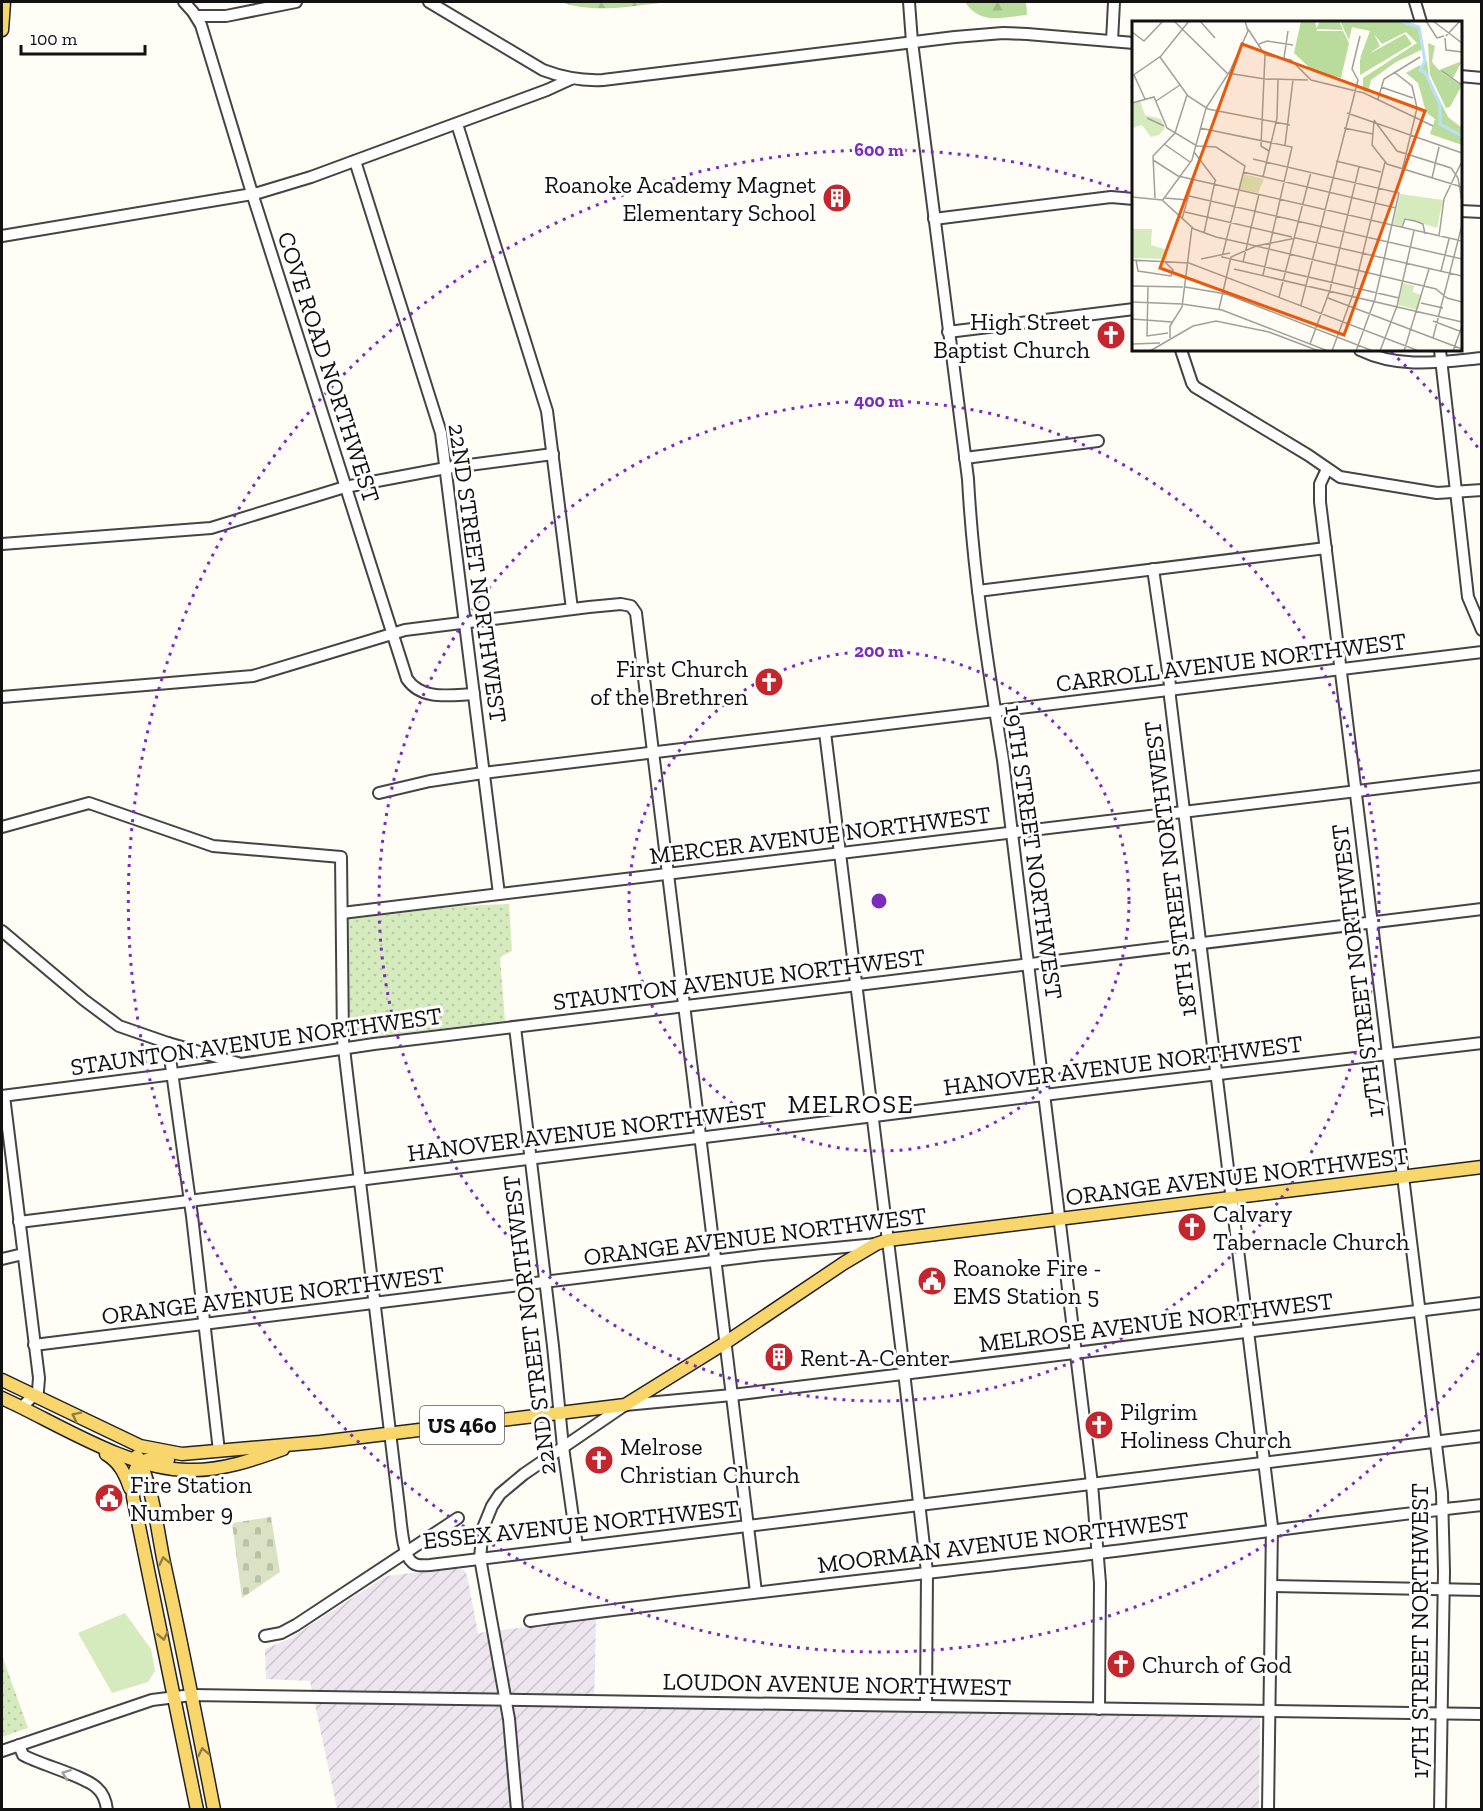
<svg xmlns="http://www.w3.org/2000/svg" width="1483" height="1811" font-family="'Zilla Slab',serif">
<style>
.industrial{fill:url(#industrial-furrows)}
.grass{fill:#d5ebbd}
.forest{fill:url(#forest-firs)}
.cemetery{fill:url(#cemetery-stones)}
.park{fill:url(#park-dots)}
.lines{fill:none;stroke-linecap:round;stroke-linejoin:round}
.minor-casing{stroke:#444;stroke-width:14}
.major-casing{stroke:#222;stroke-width:15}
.minor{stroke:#fff;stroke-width:10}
.major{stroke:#f9d66b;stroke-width:12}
.oneway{stroke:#917d42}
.oneway2{stroke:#a0a0a0}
.ring{fill:none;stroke:#7b2cbf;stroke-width:3;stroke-dasharray:3 6}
.labels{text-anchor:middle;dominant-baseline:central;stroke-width:6;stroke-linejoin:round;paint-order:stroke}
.shield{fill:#fff;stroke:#585858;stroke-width:1.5}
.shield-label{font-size:22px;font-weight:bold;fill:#111}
.poi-label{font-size:24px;fill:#111;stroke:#fff;text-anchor:start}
.street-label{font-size:24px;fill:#111;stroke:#fff}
.neighbourhood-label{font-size:26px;letter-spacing:1.5px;fill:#111;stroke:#fff}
.inset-river{fill:none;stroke:#b9e0f7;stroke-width:3}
.inset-road{fill:none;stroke:#a09f9a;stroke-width:1.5}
.view{fill:#e8590c;fill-opacity:0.15;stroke:#e8590c;stroke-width:3}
.inset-edge{fill:none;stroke:#111;stroke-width:3}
.centre{fill:#7b2cbf;stroke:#fff;stroke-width:3}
.ring-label{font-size:18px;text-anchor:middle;font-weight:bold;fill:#7b2cbf;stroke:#fff;stroke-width:6;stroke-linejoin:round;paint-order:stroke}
</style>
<defs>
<pattern id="industrial-furrows" width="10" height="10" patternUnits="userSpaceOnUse" patternTransform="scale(1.5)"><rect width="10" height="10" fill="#eee6ef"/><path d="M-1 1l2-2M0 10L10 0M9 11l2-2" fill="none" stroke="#cbc4cc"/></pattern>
<pattern id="forest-firs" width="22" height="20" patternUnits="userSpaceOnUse" patternTransform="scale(1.5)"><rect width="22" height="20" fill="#b9dc9c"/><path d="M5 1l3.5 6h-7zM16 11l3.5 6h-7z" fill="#9ebc85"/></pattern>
<pattern id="cemetery-stones" width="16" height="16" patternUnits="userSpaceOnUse" patternTransform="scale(1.5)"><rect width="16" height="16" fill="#d9e3c4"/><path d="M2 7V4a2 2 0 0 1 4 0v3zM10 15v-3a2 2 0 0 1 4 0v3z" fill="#b9c2a7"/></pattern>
<pattern id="park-dots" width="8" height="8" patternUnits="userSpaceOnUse" patternTransform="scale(1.5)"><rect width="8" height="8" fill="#d5ebbd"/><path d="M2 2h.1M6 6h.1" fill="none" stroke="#b6c8a1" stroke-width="1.8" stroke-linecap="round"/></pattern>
</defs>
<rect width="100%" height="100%" fill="#fffdf5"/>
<path class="industrial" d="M454,1568L464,1570L467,1575L478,1633L596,1618L594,1708L1260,1718L1259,1809H337L310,1681L266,1679L265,1649L289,1639L386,1576Z"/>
<path class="grass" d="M125,1613L151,1649L155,1671L148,1682L112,1693L78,1633Z"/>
<g class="forest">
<path d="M560,2H668C632,6 595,14 560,2Z"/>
<path d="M965,2H1026L1027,15C1002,17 981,26 965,2Z"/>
</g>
<path class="cemetery" d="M271,1517L280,1572L242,1598L232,1523Z"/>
<g class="park">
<path d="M509,904L512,951L500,957L505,1021L354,1039L350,1028L346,927L349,919L461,906Z"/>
<path d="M2,1658H3L28,1728L2,1737Z"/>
</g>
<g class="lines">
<g class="minor-casing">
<g id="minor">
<path d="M184,2L193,12L201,25L252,193L407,679C422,701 450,695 474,694"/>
<path d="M429,2L543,70C564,78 582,81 603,80L955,37L1003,33L1027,34L1134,43"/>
<path d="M909,2L912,42L968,479C973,573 988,667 1003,760L1092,1484L1100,1583L1099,1709"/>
<path d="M1415,2L1421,22"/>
<path d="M196,16H226L296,2"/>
<path d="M1112,41L1114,2"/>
<path d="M1460,76L1482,78"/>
<path d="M457,124L547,411L572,609"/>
<path d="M355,161L441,433L499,894"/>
<path d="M1460,211L1482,212"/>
<path d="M934,219L1111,197L1134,199"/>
<path d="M2,236L258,193L311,177L547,90L571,79"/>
<path d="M948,332L1134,309"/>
<path d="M1181,350L1192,383L1195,387L1308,455L1340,477L1437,493L1482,490"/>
<path d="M1360,350C1399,369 1440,362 1482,358"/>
<path d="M1440,350L1468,597L1482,630"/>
<path d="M965,458L1098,441"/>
<path d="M1327,469L1320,484V502L1442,1493L1444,1571L1440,1810"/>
<path d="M2,544L211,528L345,487L446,468L553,454"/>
<path d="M1153,569L1170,685V697L1272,1526L1268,1810"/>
<path d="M978,591L1326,548"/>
<path d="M2,697L253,676L405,630L589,607L621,604L631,606L636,613L756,1592"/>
<path d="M825,732L901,1346L927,1572L926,1706"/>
<path d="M379,793L430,781L483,773L1482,652"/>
<path d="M2,827L89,803L213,846L341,857L343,1040L399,1507C401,1520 402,1555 412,1562C417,1567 424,1565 430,1565L1482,1436"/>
<path d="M342,913L1482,776"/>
<path d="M2,931L84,1000L119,1026L168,1043L238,1063"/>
<path d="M515,1027L553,1346L563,1447L577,1546"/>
<path d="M168,1043L192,1216L219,1451"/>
<path d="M2,1096L174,1074L374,1044L1482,909"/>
<path d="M4,1096L39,1378L38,1391L22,1407"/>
<path d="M19,1222L1109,1087L1482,1043"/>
<path d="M2,1259L23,1254"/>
<path d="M34,1345L762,1255L876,1244"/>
<path d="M1272,1586L1482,1590"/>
<path d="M530,1621C719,1595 909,1576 1099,1553C1227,1537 1354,1519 1482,1505"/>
<path d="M265,1636L281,1633L296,1625L458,1518"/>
<path d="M19,1745L23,1755C41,1765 85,1776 97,1788C104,1794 106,1801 107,1810"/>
<path d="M2,1751L152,1700L192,1695C622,1704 1052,1706 1482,1714"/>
<path d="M517,1810L509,1719L480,1558L483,1528L492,1506L500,1494L524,1474L625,1405L732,1395L1482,1303"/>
</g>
</g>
<g class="major-casing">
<g id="major">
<path d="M2,30L4,2"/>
<path d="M2,1380L140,1446L182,1454L320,1442L625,1405L725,1343L844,1263L876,1244L888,1240L1482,1167"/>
<path d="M2,1398C57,1423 128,1470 189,1470C221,1471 253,1460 283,1449"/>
<path d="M106,1454C119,1462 125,1473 130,1488"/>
<path d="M137,1456C153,1486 157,1529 164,1563C182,1645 198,1727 214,1810"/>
<path d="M168,1460C136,1454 131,1469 133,1497L197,1810"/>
</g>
</g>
<use href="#minor" class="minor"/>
<use href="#major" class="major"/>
</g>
<defs><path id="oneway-chevron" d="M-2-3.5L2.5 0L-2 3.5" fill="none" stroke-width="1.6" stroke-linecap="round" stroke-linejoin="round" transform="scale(1.5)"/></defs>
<g class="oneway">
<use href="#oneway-chevron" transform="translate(76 1416) rotate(-154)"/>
<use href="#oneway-chevron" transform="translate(164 1561) rotate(-102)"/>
<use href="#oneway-chevron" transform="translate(163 1636) rotate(78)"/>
<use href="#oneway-chevron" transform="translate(203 1752) rotate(-101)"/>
</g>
<use class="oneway2" href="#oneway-chevron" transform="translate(66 1774) rotate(-159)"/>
<g class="ring">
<circle cx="879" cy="901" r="250"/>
<circle cx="879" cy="901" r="500"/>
<path d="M1479 1353A751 751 0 1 1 1130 193M1391 352A751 751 0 0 1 1479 449"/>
</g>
<defs>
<g id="building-disc" transform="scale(1.5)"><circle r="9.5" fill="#c4262e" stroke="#fff"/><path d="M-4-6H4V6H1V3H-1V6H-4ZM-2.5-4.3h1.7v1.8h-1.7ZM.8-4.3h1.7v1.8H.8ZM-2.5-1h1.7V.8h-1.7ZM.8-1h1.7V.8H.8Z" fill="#fff"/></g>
<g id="church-disc" transform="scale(1.5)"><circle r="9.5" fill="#c4262e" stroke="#fff"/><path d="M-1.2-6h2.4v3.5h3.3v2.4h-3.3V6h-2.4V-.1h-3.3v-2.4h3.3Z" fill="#fff"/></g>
<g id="civic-disc" transform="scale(1.5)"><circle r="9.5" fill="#c4262e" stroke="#fff"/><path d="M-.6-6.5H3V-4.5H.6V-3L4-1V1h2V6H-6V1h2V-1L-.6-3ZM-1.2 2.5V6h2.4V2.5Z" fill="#fff"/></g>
</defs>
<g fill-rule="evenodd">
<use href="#building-disc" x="837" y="198"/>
<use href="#church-disc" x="1111" y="335"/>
<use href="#church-disc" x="769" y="682"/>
<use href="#church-disc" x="1192" y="1227"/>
<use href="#civic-disc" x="932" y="1281"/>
<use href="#building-disc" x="779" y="1357"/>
<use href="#church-disc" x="1099" y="1425"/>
<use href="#church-disc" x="599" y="1460"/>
<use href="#civic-disc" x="109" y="1498"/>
<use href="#church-disc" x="1121" y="1664"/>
</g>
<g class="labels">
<rect class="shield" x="420" y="1406" width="84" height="38" rx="4.5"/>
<g class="shield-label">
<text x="462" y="1425">US 460</text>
</g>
<g class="poi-label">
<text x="816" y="184" text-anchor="end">Roanoke Academy Magnet<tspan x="816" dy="28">Elementary School</tspan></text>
<text x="1090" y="321" text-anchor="end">High Street<tspan x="1090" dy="28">Baptist Church</tspan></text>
<text x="748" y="668" text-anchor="end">First Church<tspan x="748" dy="28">of the Brethren</tspan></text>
<text x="1213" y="1213">Calvary<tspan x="1213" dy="28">Tabernacle Church</tspan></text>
<text x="953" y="1267">Roanoke Fire -<tspan x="953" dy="28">EMS Station 5</tspan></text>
<text x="800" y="1357">Rent-A-Center</text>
<text x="1120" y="1411">Pilgrim<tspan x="1120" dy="28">Holiness Church</tspan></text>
<text x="620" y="1446">Melrose<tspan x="620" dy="28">Christian Church</tspan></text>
<text x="130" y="1484">Fire Station<tspan x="130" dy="28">Number 9</tspan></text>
<text x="1142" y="1664">Church of God</text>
</g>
<g class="street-label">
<text transform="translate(329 367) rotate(72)">COVE ROAD NORTHWEST</text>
<text transform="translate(478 573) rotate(82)">22ND STREET NORTHWEST</text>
<text transform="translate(1231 662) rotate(-7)">CARROLL AVENUE NORTHWEST</text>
<text transform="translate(820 835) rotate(-7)">MERCER AVENUE NORTHWEST</text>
<text transform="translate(1034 852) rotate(82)">19TH STREET NORTHWEST</text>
<text transform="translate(1170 869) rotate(-97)">18TH STREET NORTHWEST</text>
<text transform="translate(1357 971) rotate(-97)">17TH STREET NORTHWEST</text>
<text transform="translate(739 979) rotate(-7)">STAUNTON AVENUE NORTHWEST</text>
<text transform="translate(256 1041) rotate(-8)">STAUNTON AVENUE NORTHWEST</text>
<text transform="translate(1123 1065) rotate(-7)">HANOVER AVENUE NORTHWEST</text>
<text transform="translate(587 1131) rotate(-7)">HANOVER AVENUE NORTHWEST</text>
<text transform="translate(1237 1176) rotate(-7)">ORANGE AVENUE NORTHWEST</text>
<text transform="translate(755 1236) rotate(-7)">ORANGE AVENUE NORTHWEST</text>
<text transform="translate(273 1295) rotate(-7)">ORANGE AVENUE NORTHWEST</text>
<text transform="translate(1156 1322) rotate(-7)">MELROSE AVENUE NORTHWEST</text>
<text transform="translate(529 1325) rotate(-97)">22ND STREET NORTHWEST</text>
<text transform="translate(581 1524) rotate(-6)">ESSEX AVENUE NORTHWEST</text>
<text transform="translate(1003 1542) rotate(-7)">MOORMAN AVENUE NORTHWEST</text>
<text transform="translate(1419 1631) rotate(-90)">17TH STREET NORTHWEST</text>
<text transform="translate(837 1684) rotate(1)">LOUDON AVENUE NORTHWEST</text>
</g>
<g class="neighbourhood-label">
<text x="851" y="1104">MELROSE</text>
</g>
</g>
<g transform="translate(1132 21)">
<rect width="330" height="330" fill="#fffdf5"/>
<path d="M169,0H183L185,10H211L217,22L209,57L182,51L162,32ZM188,0H207L211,9L184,8ZM265,0L287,7L291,28L264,41L239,59L236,71L231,70V57L285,22L274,11L250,23L242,13L248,25L233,36L228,37L238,10L220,6L217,19L208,0ZM273,13L280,23L228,54V38ZM296,22L303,25L300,41L307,49L330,40L321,57L309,51L330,64L318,86L314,87L298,54ZM295,40L297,57L316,96L330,107V114L309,103V83L288,48ZM288,44L307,84L308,104L330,116V124L298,113L303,98L294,91L286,62L274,52Z" fill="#b9dc9c"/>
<path d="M8,80L13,94L29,98L33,107L27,114L19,116L10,104L0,107V83ZM111,153L132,158L126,172L107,168ZM268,173L311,179L305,207L273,197L269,205L261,203ZM0,208H20L19,224L35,229V238L0,237ZM271,262L282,265L281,271L290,274L286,289L266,284Z" fill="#d5ebbd"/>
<path class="inset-river" d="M270,0L287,6L293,40L288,49L293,51L308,84V103L330,115"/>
<path class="inset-road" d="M42,0L95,52L133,58L176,59M68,0L83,17M294,0L305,17L312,15M301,0L330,22M116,8L133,34L129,125L137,130M0,11L12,20L31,0M314,15L328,0M313,17L314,29L330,31M127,23L135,20L161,24M133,34L159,39L179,59L232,72L301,105M28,36L56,75L76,88L158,104M152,37L156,10M310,50L330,64M262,51L280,65L285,87L265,171M2,54L13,78M0,55L29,35L57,0M249,66L281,77M246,78L252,58L288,36M24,80L48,64M0,82L22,76L35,107L65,125L84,126L113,145L90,236L267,277M215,92L330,132M15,97L32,105M242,99L265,130L319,147L326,157L330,181M242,100L240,124L255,143L330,166M68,107L160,126L131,254M212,107L241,113M32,123L58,141M153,124L161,59M62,131L84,160M121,138L267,172L243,278L224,330M21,139L46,155L330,220M204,140L249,151M111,151L264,187M131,156L145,97L146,59M300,157L307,126M57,175L330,238M0,176L30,179L62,208L84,216L124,225L164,217L330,255M23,177L21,135L43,112L55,74M33,177L56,179M30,180L60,139L74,87L98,50L116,10L113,0M53,191L160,216M50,198L61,159M270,206L273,198L283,200L291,203L293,213M72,212L83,160M307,215L312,178L330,140M69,238L98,232M0,239L57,242L287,330M4,239L6,250L39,255L41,249L33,241M111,241L127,173M102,248L330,301M309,250L317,218M0,265L51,266M16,265L15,315L36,312M53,266L94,273L241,330M147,276L179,151M196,277L330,328M0,281L50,283M289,282L311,287M50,283L90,289L196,330M169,284L226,59L220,48L228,15M87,288L99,236L124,225L304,268L315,277L330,281M0,298L40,301M301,300L330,311M38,317V305L50,286L60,206M301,317L330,204M0,323L28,322M178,323L198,269L227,146M18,330L61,305L84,300L137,311L187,330M200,330L221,273L253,141M248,330L265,285L282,210M272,330L297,248M321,330L330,305"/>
<path class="view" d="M110,23L293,90L212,314L28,247Z"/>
<rect width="330" height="330" class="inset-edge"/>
</g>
<circle cx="879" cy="901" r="9" class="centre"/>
<g class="ring-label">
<text x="879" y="156">600 m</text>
<text x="879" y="407">400 m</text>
<text x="879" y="657">200 m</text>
</g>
<rect width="1483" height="1811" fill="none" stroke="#111111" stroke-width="6"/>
<path d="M21 45v9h124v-9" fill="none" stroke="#111111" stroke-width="3"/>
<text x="30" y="45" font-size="18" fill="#111111" stroke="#ffffff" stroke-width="4.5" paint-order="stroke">100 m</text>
</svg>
